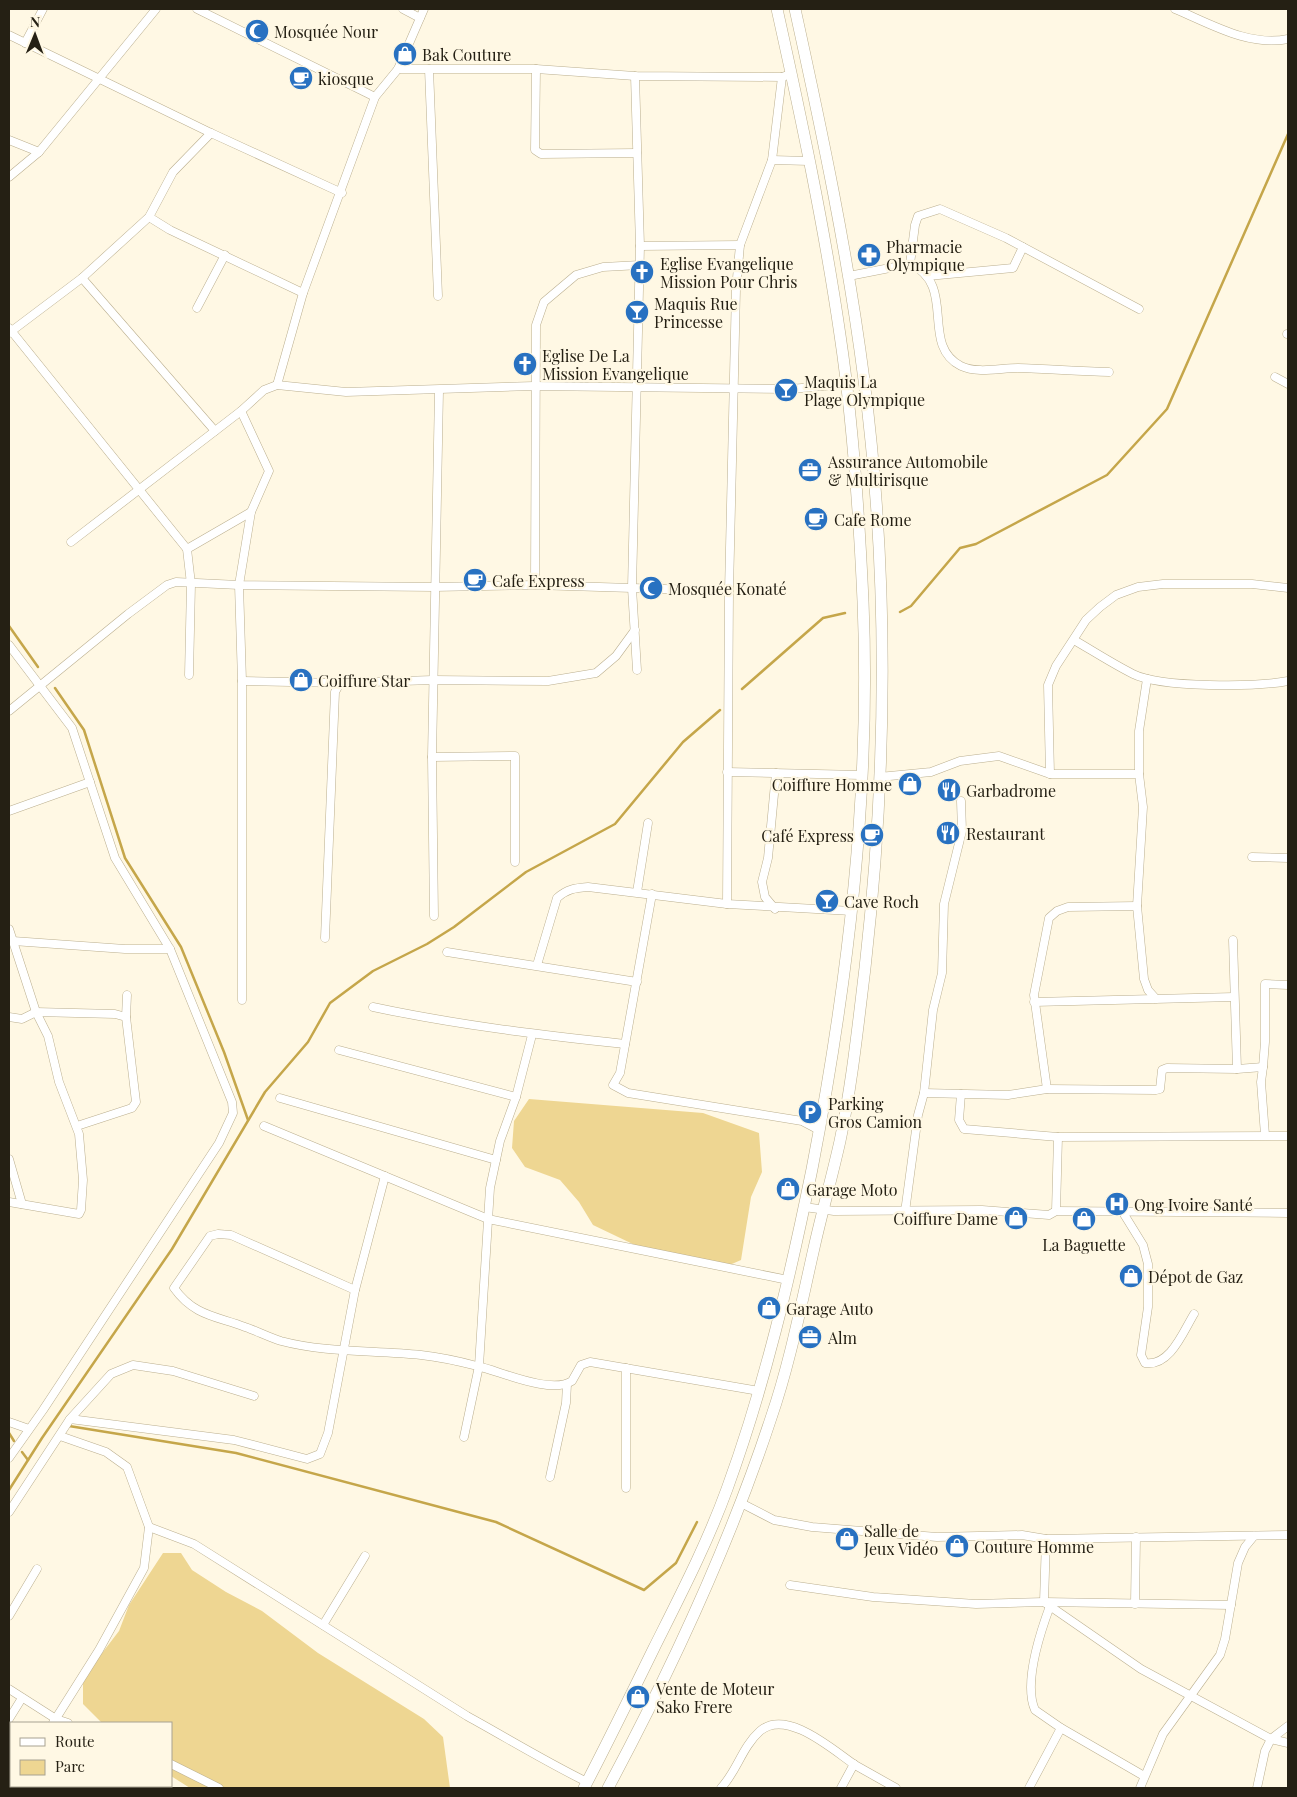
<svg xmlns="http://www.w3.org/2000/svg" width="1297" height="1797" font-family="'Playfair Display',serif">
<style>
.green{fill:#eed692}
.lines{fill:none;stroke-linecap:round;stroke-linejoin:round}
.stream{stroke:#c5a64a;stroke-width:2.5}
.minor-casing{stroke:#bbaf8f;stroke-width:9}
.primary-casing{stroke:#bbaf8f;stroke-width:12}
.minor{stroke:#fff;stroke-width:8}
.primary{stroke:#fff;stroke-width:11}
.labels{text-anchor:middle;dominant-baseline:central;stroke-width:4.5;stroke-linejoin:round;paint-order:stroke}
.poi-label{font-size:16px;fill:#252014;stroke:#fff8e4;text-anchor:start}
</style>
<rect width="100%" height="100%" fill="#fff8e4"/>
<g class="green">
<path d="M529,1099L703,1113L759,1133L762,1172L751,1197L741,1260L725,1267L686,1263L639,1247L593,1225L579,1202L560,1180L525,1167L512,1148L514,1121Z"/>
<path d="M163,1553H181L192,1570L226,1592L262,1611L318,1653L424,1719L443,1737L450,1788H190L171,1776V1723H102L83,1704V1678L119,1631L129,1605Z"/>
</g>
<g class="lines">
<g class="stream">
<path d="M900,612L911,606L960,548L976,544L1107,475L1167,409L1288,134"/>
<path d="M9,626L38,667"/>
<path d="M55,688L84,730L125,858L181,947L224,1052L248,1120"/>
<path d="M742,689L823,618L845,613"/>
<path d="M69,1426L236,1453L496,1522L644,1590L676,1563L697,1522"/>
<path d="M9,1433L14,1441"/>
<path d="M22,1452L28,1460"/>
<path d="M9,1490L42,1438L172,1249L265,1092L308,1042L330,1003L373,971L427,944L454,927L526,872L615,824L683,742L720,710"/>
</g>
<g class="minor-casing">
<g id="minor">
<path d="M197,9L375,97"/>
<path d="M403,9L420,18"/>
<path d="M1175,9C1211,24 1249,47 1288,39"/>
<path d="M9,35L211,133L342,193"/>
<path d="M25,43L43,9"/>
<path d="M398,69H536L635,76L782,77"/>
<path d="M429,69L438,296"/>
<path d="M536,69L535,150L541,154L637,153"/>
<path d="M635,76L640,246L632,588L637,670"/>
<path d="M9,140L39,152"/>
<path d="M772,160L809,161"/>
<path d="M9,177L39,152L156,9"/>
<path d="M149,217L170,230L303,293"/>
<path d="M640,246L740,245"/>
<path d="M910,264C958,285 919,345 961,366C978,374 1000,368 1018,368C1048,369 1078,371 1109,372"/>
<path d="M849,276L910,264L915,225L918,216L940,209L1006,238L1139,309"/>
<path d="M928,276L1013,268L1023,247"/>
<path d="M82,278L215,431"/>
<path d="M197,308L225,255"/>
<path d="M9,328L187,549L191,584L189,675"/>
<path d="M9,333L82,278L149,217L173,172L211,133"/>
<path d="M1287,334H1288"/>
<path d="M1275,377L1288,384"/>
<path d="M277,385L303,293L375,97L398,69L424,9"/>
<path d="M241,411L269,471L251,512L239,585L242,681V1000"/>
<path d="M71,542L241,411L264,390L277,385L346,392L534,386L791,389L845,384"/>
<path d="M187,549L251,512"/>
<path d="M535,585L536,325L544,302L576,275L603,267L640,265"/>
<path d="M1074,640C1093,651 1113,664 1133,674C1161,688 1257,687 1288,681"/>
<path d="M9,645L72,728L115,858L170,949L232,1102L233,1113L219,1143L43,1410L9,1458"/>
<path d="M1147,679L1139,731V774H1050L1048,685L1056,666L1086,620L1100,607L1116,595L1138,587L1163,584H1252L1288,588"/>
<path d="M242,681L340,683L433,680L548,681L596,673L616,656L635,630"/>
<path d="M9,711L128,614L167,585L176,582L239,585L434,587L535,585L729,591"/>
<path d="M432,757L515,756V862"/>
<path d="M727,772L861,775"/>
<path d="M879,777L931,772L960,761L999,756L1050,774"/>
<path d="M9,811L90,782"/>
<path d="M1252,857L1288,858"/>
<path d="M637,892L648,823"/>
<path d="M652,894L620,1073L613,1085L628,1093L802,1121L819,1130"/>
<path d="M727,904L729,591L736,289L740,245L772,160L782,77L791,74"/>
<path d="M1137,906L1143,807L1139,774"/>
<path d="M775,909L765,897L762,882L768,858L776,773"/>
<path d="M434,916L432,757L439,391"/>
<path d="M9,929L36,1012L48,1036L59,1082L79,1134L83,1180L81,1210L79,1214L9,1202"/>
<path d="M325,938L335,692L340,683"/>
<path d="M1233,940L1237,1069"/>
<path d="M13,941L125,949H170"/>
<path d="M447,952L637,982"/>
<path d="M537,965L557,898C567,889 575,888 588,887L727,904L852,911"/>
<path d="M1034,1002L1234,997"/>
<path d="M373,1007C457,1025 541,1035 625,1044"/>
<path d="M9,1017L22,1019L36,1012L115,1014L126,1017"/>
<path d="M339,1050L516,1097"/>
<path d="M1263,1067L1265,1042V984L1288,985"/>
<path d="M1047,1089L1034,995L1049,918L1057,911L1068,907L1137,906L1144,979L1148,990L1156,999"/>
<path d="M924,1093L1008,1095L1047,1089L1156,1090L1160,1089L1162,1070L1167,1068L1237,1069L1263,1067L1261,1082L1265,1135"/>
<path d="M961,1094L959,1120L964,1129L1058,1137L1288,1136"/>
<path d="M280,1098L496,1160"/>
<path d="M77,1126L132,1108L136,1102L126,1017L127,995"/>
<path d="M264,1126L488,1219L788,1280"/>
<path d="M9,1159L22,1204"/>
<path d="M804,1207L834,1211L982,1210L1049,1215L1056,1211L1288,1213"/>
<path d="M1056,1211L1058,1137"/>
<path d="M1122,1211L1143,1245L1148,1264V1307L1141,1355L1145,1363C1170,1367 1183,1332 1194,1314"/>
<path d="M905,1212L918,1115L924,1093L933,1010L942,973L944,904L962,831L961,801"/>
<path d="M355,1290L231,1235L218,1234L210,1236L174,1288C194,1316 216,1316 245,1327C257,1331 268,1337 281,1341C326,1353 374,1350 421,1355C439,1357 458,1361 477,1366C500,1371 551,1395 572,1381L581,1365L590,1362L759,1391"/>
<path d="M626,1368V1488"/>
<path d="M70,1419L111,1374L133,1365L173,1371L254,1396"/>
<path d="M9,1422L29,1429"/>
<path d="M60,1436L106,1452L127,1467L149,1527L194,1544L467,1716C507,1738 546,1762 587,1782"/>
<path d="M464,1437L479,1366L490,1188L500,1141L516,1097L532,1035"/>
<path d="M550,1477L566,1403L567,1384"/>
<path d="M741,1503L774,1520L812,1527L937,1537L1022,1535L1046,1539L1288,1535"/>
<path d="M9,1512L70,1419L234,1440L307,1459L320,1454L328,1433L355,1290L385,1176"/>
<path d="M1046,1539L1044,1602L1141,1669L1271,1739L1288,1743"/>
<path d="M790,1585L873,1597L976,1604L1044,1602L1231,1605"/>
<path d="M1135,1604L1136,1537"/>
<path d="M1050,1606C1040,1633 1023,1683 1035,1710L1061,1728L1144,1776"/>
<path d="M9,1616L37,1569"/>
<path d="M323,1625L365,1556"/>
<path d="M9,1689L56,1719L68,1723"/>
<path d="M9,1719L22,1698"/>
<path d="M53,1723L99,1650L144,1568L149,1527"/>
<path d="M171,1764L219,1788"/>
<path d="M9,1779L11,1780"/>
<path d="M15,1788L17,1786"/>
<path d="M721,1788C737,1771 742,1747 760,1731C787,1708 834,1751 855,1765C869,1773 882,1780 896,1788"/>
<path d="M841,1788L854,1764"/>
<path d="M1029,1788L1061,1728"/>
<path d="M1140,1788L1163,1734L1220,1655L1225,1639L1238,1563L1245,1547L1254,1536"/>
<path d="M1257,1788L1265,1751L1271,1739L1288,1726"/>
</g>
</g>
<g class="primary-casing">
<g id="primary">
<path d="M584,1788C608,1742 631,1695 654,1648C680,1596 707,1544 727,1489C765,1385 790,1277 812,1169C848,982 871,791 863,601C859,512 853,422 840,335C824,225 801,117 777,9"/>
<path d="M608,1788C670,1672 730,1543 771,1418C790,1363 801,1305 814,1248C822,1212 832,1177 840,1141C852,1084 858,1025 865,968C887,773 889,574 864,380C848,255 822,132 795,9"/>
</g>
</g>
<use href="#minor" class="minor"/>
<use href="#primary" class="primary"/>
</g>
<defs>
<g id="mosque-disc" transform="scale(1.25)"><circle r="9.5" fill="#2871c1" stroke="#fff8e4"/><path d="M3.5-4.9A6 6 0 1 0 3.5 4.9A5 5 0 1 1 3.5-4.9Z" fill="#fff"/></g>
<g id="shop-disc" transform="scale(1.25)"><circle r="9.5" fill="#2871c1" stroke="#fff8e4"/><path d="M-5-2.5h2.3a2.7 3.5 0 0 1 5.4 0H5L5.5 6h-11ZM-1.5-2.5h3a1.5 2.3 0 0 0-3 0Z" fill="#fff"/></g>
<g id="cafe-disc" transform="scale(1.25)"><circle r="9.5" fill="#2871c1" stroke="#fff8e4"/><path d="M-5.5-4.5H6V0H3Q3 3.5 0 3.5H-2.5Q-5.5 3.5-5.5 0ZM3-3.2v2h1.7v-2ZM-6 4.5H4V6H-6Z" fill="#fff"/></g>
<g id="pharmacy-disc" transform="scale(1.25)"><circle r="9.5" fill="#2871c1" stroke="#fff8e4"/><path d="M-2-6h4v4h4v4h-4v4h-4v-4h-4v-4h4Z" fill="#fff"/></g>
<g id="church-disc" transform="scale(1.25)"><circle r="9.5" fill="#2871c1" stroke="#fff8e4"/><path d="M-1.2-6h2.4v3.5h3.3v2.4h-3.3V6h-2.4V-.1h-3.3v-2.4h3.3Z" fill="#fff"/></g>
<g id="bar-disc" transform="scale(1.25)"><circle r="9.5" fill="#2871c1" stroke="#fff8e4"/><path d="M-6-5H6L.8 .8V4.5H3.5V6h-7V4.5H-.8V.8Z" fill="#fff"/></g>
<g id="office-disc" transform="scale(1.25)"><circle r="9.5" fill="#2871c1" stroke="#fff8e4"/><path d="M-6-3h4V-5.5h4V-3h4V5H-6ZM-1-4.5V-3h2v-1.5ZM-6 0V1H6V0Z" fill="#fff"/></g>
<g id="restaurant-disc" transform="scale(1.25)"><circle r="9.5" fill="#2871c1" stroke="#fff8e4"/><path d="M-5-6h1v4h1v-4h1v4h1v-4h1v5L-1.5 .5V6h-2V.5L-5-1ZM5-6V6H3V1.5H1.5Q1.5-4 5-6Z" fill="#fff"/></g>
<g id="parking-disc" transform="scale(1.25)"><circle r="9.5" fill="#2871c1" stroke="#fff8e4"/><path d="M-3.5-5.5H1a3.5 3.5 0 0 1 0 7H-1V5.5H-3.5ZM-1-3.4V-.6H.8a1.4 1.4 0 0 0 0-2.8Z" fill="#fff"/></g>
<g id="hospital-disc" transform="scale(1.25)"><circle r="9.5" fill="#2871c1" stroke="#fff8e4"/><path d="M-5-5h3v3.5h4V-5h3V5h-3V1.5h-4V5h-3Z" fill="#fff"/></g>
</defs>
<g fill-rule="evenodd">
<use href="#mosque-disc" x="257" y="31"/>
<use href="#shop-disc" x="405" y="54"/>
<use href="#cafe-disc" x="301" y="78"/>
<use href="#pharmacy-disc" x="869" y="255"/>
<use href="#church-disc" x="642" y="272"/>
<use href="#bar-disc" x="637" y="312"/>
<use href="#church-disc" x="525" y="364"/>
<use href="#bar-disc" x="786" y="390"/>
<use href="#office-disc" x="810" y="470"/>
<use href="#cafe-disc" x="816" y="519"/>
<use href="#cafe-disc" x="475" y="580"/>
<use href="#mosque-disc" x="651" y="588"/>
<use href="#shop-disc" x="301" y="680"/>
<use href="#shop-disc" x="910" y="784"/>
<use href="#restaurant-disc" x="949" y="790"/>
<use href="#restaurant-disc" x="948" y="833"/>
<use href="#cafe-disc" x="872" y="835"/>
<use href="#bar-disc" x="827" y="901"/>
<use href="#parking-disc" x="810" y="1112"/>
<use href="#shop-disc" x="788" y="1189"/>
<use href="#hospital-disc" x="1117" y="1204"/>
<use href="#shop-disc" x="1016" y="1218"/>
<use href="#shop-disc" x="1084" y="1219"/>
<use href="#shop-disc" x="1131" y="1276"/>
<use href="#shop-disc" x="769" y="1308"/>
<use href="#office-disc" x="810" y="1337"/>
<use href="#shop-disc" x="847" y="1539"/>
<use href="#shop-disc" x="957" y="1546"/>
<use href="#shop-disc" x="638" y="1697"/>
</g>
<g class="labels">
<g class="poi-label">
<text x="274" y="31">Mosquée Nour</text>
<text x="422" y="54">Bak Couture</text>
<text x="318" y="78">kiosque</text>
<text x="886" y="246">Pharmacie<tspan x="886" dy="18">Olympique</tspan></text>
<text x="660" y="263">Eglise Evangelique<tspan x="660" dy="18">Mission Pour Chris</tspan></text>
<text x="654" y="303">Maquis Rue<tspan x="654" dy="18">Princesse</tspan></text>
<text x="542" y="355">Eglise De La<tspan x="542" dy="18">Mission Evangelique</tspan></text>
<text x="804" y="381">Maquis La<tspan x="804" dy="18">Plage Olympique</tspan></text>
<text x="828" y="461">Assurance Automobile<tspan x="828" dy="18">&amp; Multirisque</tspan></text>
<text x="834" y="519">Cafe Rome</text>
<text x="492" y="580">Cafe Express</text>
<text x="668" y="588">Mosquée Konaté</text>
<text x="318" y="680">Coiffure Star</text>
<text x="892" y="784" text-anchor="end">Coiffure Homme</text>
<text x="966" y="790">Garbadrome</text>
<text x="966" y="833">Restaurant</text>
<text x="854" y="835" text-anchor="end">Café Express</text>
<text x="844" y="901">Cave Roch</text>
<text x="828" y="1103">Parking<tspan x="828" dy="18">Gros Camion</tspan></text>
<text x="806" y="1189">Garage Moto</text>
<text x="1134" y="1204">Ong Ivoire Santé</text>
<text x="998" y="1218" text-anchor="end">Coiffure Dame</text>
<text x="1084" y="1244" text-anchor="middle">La Baguette</text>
<text x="1148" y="1276">Dépot de Gaz</text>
<text x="786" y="1308">Garage Auto</text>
<text x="828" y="1337">Alm</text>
<text x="864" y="1530">Salle de<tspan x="864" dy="18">Jeux Vidéo</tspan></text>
<text x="974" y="1546">Couture Homme</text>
<text x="656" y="1688">Vente de Moteur<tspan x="656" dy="18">Sako Frere</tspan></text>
</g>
</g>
<rect width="1297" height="1797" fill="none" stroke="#252014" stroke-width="20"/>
<rect x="10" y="1722" width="162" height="65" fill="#fff8e4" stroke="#a8a291"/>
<rect x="20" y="1738" width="25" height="8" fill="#ffffff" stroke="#a8a291"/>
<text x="55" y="1747" font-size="15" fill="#252014">Route</text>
<rect x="20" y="1760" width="25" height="15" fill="#eed692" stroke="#a8a291"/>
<text x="55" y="1772" font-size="15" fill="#252014">Parc</text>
<g transform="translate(35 35) rotate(1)" stroke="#fff8e4" stroke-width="4" paint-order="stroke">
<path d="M0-4L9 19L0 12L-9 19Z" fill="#252014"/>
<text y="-8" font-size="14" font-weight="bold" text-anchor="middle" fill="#252014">N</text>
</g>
</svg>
